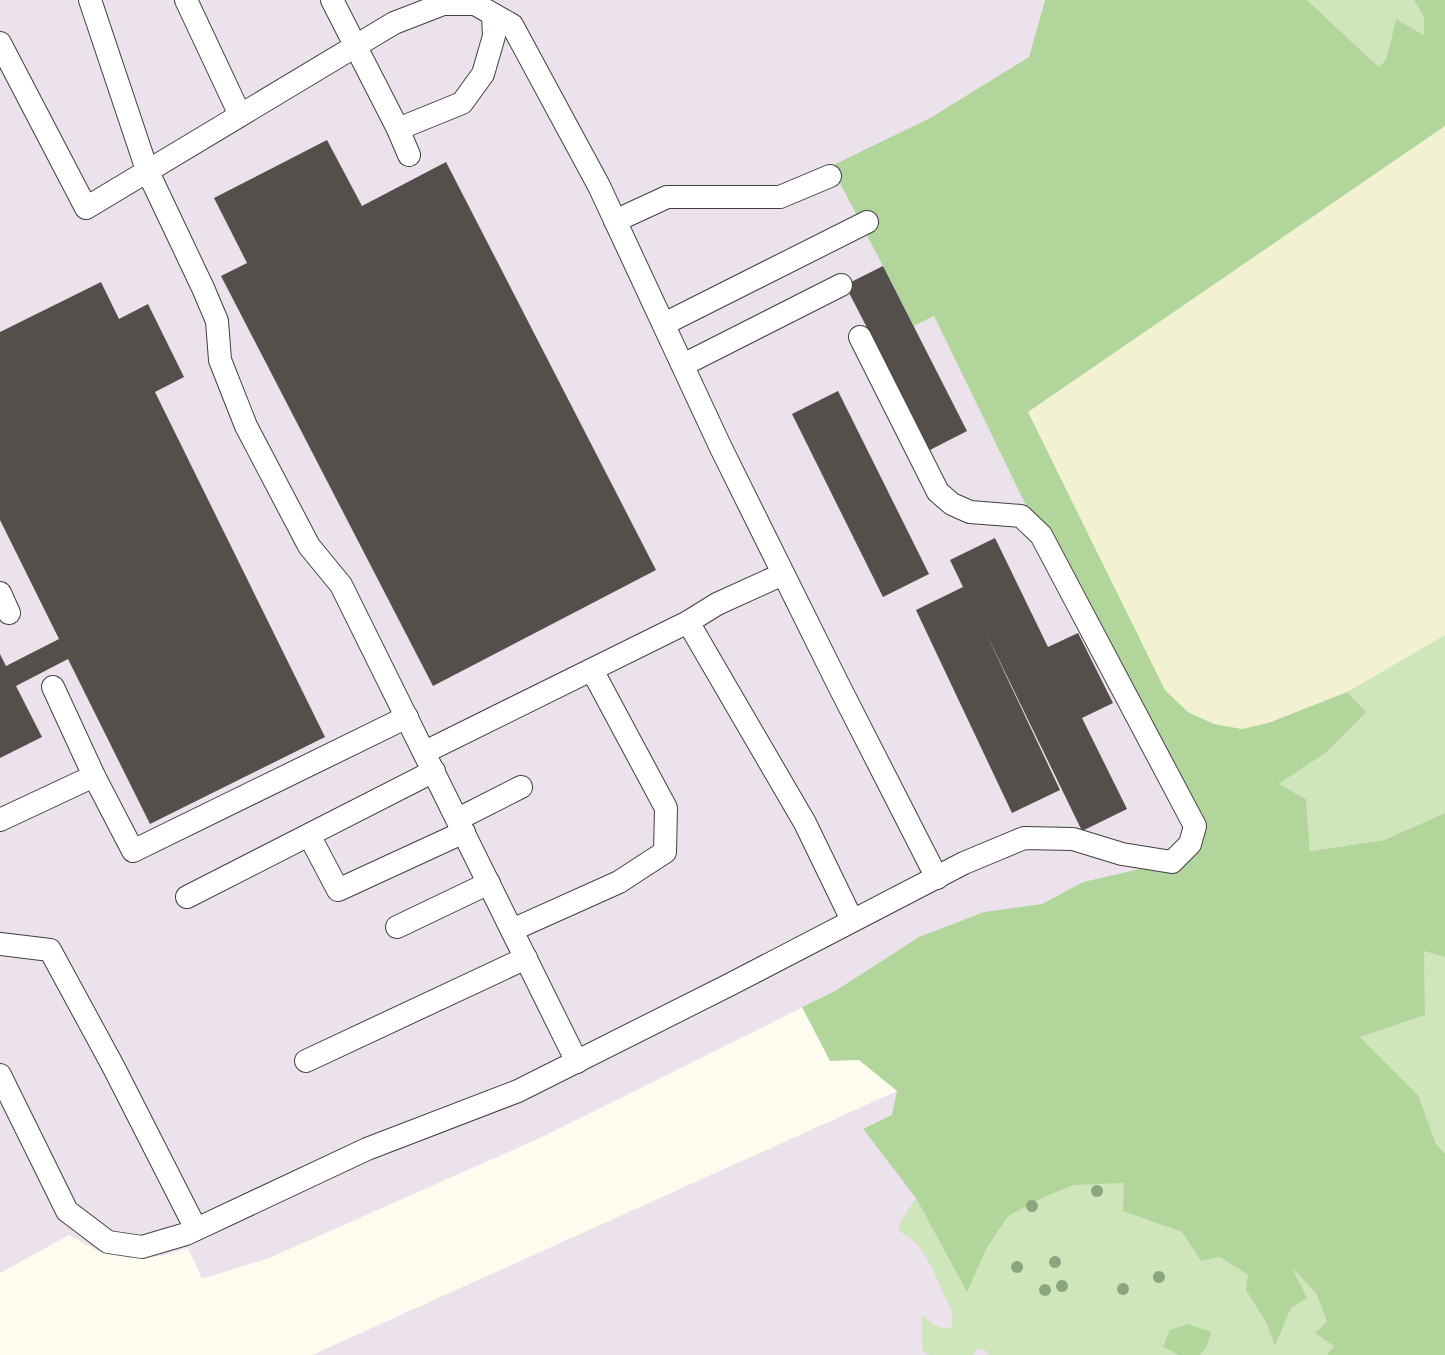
<svg xmlns="http://www.w3.org/2000/svg" width="1445" height="1355" font-family="'Noto Serif',serif">
<style>
.industrial{fill:#ebe2eb}
.farmland{fill:#f2f1d1}
.green{fill:#cfe6bb}
.forest{fill:#b2d59c}
.building{fill:#554f4b}
.lines{fill:none;stroke-linecap:round;stroke-linejoin:round}
.minor-casing{stroke:#404040;stroke-width:24}
.minor{stroke:#fff;stroke-width:22}
.tree{fill:#8aa67f}
</style>
<rect width="100%" height="100%" fill="#fefcef"/>
<g class="industrial">
<path d="M0,0H1045L1029,57L930,118L831,166L914,326L934,316L1196,856L1083,882L1042,904L984,912L919,937L835,991L540,1138L269,1258L202,1279L188,1248L161,1256L129,1258L98,1251L69,1235L0,1273Z"/>
<path d="M1445,855V1355H312L897,1091Z"/>
</g>
<path class="farmland" d="M1445,126V635L1347,692L1268,723L1242,729L1214,724L1188,712L1165,690L1028,412Z"/>
<g class="green">
<path d="M1307,0H1414L1424,18V35L1396,19L1386,61L1379,67Z"/>
<path d="M1445,635V813L1384,840L1310,851L1306,799L1279,784L1327,752L1365,712L1347,692Z"/>
<path d="M1424,951L1445,957V1154L1436,1144L1418,1095L1360,1037L1425,1015Z"/>
<path d="M1135,1071L1123,1211L1182,1232L1201,1261L1220,1257L1248,1275L1246,1290L1267,1324L1275,1346L1291,1308V1267L1316,1293L1327,1322L1316,1333L1334,1346L1327,1355H989L984,1349L976,1350L973,1355H929L922,1350V1315C931,1323 939,1330 951,1328L953,1319L951,1309C942,1292 929,1256 916,1243C911,1238 904,1236 899,1230V1224L916,1198L968,1292L954,1246Z"/>
</g>
<g class="forest">
<path d="M1045,0H1307L1379,67L1386,60L1396,19L1424,35V18L1414,0H1445V126L1028,412L1165,690L1188,712L1214,724L1242,729L1268,723L1347,692L1366,712L1327,752L1279,784L1306,799L1310,851L1384,840L1445,813V957L1424,951L1425,1015L1360,1037L1418,1095L1436,1144L1445,1154V1355H1327L1334,1346L1315,1333L1327,1322L1316,1293L1292,1268L1307,1298L1291,1308L1275,1346L1267,1324L1246,1290L1248,1275L1220,1257L1201,1261L1182,1232L1123,1211L1124,1183L1074,1185L1046,1196L1008,1216L986,1249L967,1292L916,1198L863,1129L892,1115L897,1091L859,1060L830,1061L802,1007L835,991L919,937L984,912L1042,904L1083,882L1196,856L934,316L914,326L831,166L930,118L1029,57Z"/>
<path d="M1188,1324L1211,1332L1206,1348L1199,1355H1179L1163,1347L1170,1330Z"/>
</g>
<g class="building">
<path d="M327,140L362,206L446,162L656,570L433,686L221,276L247,263L214,198Z"/>
<path d="M883,266L967,431L930,450L845,285Z"/>
<path d="M101,282L119,319L148,304L184,377L155,392L325,737L150,824L68,659L16,686L42,737L0,758V654L6,666L59,639L0,520V332Z"/>
<path d="M838,391L929,574L883,597L792,414Z"/>
<path d="M995,538L1048,647L1078,633L1113,703L1082,718L1127,809L1082,831L985,631L1060,790L1012,813L916,610L963,587L950,560Z"/>
</g>
<g class="lines">
<g class="minor-casing">
<g id="minor">
<path d="M90,0L147,170L203,288L217,321L220,360L246,426L309,546L341,585L577,1062"/>
<path d="M186,0L240,115"/>
<path d="M332,0L398,129L409,155"/>
<path d="M0,43L86,208L394,23L443,4H475L512,25L599,186L721,448L839,686L937,878"/>
<path d="M398,129L462,103L483,74L494,36L493,15"/>
<path d="M615,221L667,197H780L830,176"/>
<path d="M664,324L867,222"/>
<path d="M683,365L841,285"/>
<path d="M0,593L9,613"/>
<path d="M688,622L805,823L852,920"/>
<path d="M53,687L94,776L133,851L407,717"/>
<path d="M425,752L688,622L717,604L783,574"/>
<path d="M458,819L521,787"/>
<path d="M0,820L94,776"/>
<path d="M309,835L338,890L464,832"/>
<path d="M187,897L434,771"/>
<path d="M397,927L489,883"/>
<path d="M512,930L619,882L665,852L666,808L592,670"/>
<path d="M0,944L50,950L113,1066L196,1229"/>
<path d="M306,1061L526,958"/>
<path d="M0,1075L67,1211L108,1242L142,1247L186,1234L367,1149L518,1091L731,984L964,863L1024,838L1073,839L1122,854L1172,862L1190,844L1195,826L1041,535L1021,516L970,512L952,504L938,492L860,337"/>
</g>
</g>
<use href="#minor" class="minor"/>
</g>
<g class="tree">
<circle cx="1097" cy="1191" r="6"/>
<circle cx="1032" cy="1206" r="6"/>
<circle cx="1055" cy="1262" r="6"/>
<circle cx="1017" cy="1267" r="6"/>
<circle cx="1159" cy="1277" r="6"/>
<circle cx="1062" cy="1286" r="6"/>
<circle cx="1123" cy="1289" r="6"/>
<circle cx="1045" cy="1290" r="6"/>
</g>
</svg>
